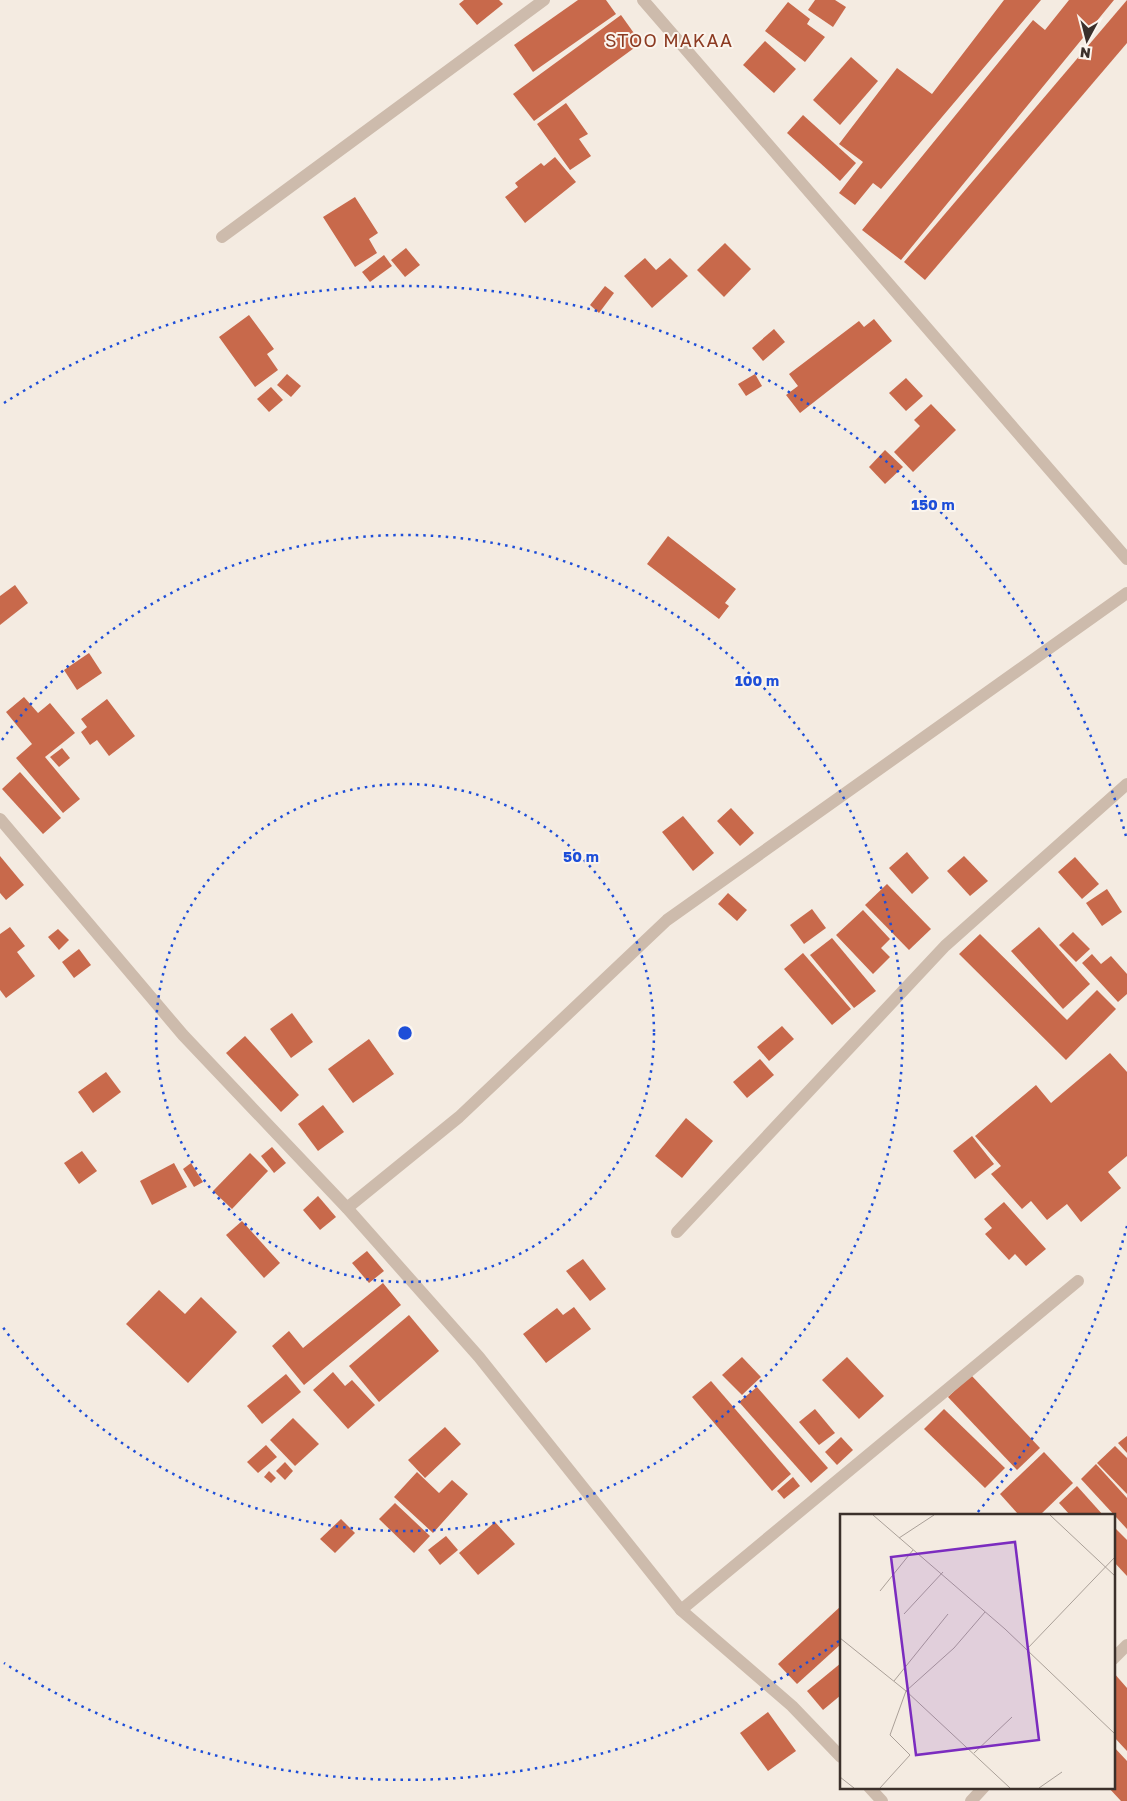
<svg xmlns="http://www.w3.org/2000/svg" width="1127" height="1801" font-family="'Golos Text',sans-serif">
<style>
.building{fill:#c8694b}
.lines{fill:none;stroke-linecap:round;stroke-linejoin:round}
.minor{stroke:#cdbbac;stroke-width:12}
.ring{fill:none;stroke:#1d4ed8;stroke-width:2.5;stroke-dasharray:2.5 5}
.labels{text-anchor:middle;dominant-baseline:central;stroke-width:4;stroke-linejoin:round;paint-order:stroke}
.quarter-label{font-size:18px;letter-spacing:1px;fill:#8c3b22;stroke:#fbf5ee}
.inset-road{fill:none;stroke:#aaa098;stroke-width:1}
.view{fill:#7b2cbf;fill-opacity:0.15;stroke:#7b2cbf;stroke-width:2.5}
.inset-edge{fill:none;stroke:#3b302b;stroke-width:2.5}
.centre{fill:#1d4ed8;stroke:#fbf5ee;stroke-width:2.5}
.ring-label{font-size:15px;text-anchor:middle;font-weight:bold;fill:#1d4ed8;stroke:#fbf5ee;stroke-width:4;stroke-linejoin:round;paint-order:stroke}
</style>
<rect width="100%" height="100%" fill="#f4ebe1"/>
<g class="building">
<path d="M464,0H499L503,4L477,25L459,4Z"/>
<path d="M578,0H606L616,14L533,72L514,45Z"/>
<path d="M815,0H835L846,7L833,27L808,10Z"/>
<path d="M1004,0H1041L881,189L873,183L855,205L839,193L863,162L839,144L897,68L932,94Z"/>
<path d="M1069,0H1114L901,260L862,230L1033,20L1045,30Z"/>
<path d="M1127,0V43L925,280L904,262Z"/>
<path d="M788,2L810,19L807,24L825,37L805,62L765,31Z"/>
<path d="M621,15L641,43L534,121L513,94Z"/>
<path d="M765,41L796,69L774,93L743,65Z"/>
<path d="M851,57L878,81L840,125L813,100Z"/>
<path d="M566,103L588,134L579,139L591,156L570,170L537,124Z"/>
<path d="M803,115L856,163L840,181L787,133Z"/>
<path d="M555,157L576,182L525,223L505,197L518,187L515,183L541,163L544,166Z"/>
<path d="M355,197L378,233L369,239L377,253L355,267L323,217Z"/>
<path d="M725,243L751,269L724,297L697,270Z"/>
<path d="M406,248L420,265L405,277L391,260Z"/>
<path d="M384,255L392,266L370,282L362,272Z"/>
<path d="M645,258L656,270L670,258L688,276L652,308L624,276Z"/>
<path d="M605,286L614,293L599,313L590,305Z"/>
<path d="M249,315L274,349L267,354L278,370L255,387L219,337Z"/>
<path d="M874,319L892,341L800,413L786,395L798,386L789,374L859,321L864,327Z"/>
<path d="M774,329L785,342L763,361L752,348Z"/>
<path d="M287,374L301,386L291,397L277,385Z"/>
<path d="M755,374L762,386L746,396L738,384Z"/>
<path d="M906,378L923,396L906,411L889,393Z"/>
<path d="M271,387L283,400L269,412L257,399Z"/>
<path d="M931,404L956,430L913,472L894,452L920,426L914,420Z"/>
<path d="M885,450L903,467L885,484L869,467Z"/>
<path d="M668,536L736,589L725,603L729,606L719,619L647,564Z"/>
<path d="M15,585L28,603L0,625V596Z"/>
<path d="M89,653L102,673L77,690L64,670Z"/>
<path d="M24,697L38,713L50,703L75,733L45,757L80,799L63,813L16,758L32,744L6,712Z"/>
<path d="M107,699L135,736L109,756L97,740L90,745L81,732L87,727L81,719Z"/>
<path d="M62,748L70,758L59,767L50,757Z"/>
<path d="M20,772L61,818L43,834L2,789Z"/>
<path d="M731,808L754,833L740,846L717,821Z"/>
<path d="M683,816L714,853L693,871L662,832Z"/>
<path d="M907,852L929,878L912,894L889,868Z"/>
<path d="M0,856L24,885L6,900L0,893Z"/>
<path d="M964,856L988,881L970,896L947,871Z"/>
<path d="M1075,857L1099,884L1082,899L1058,872Z"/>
<path d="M887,884L931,929L909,950L865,905Z"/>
<path d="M1107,889L1122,912L1102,926L1086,903Z"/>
<path d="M728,893L747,910L737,921L718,904Z"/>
<path d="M812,909L826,928L804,944L790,925Z"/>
<path d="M863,910L890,939L881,948L890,957L873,974L836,935Z"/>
<path d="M10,927L25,946L17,952L35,976L6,998L0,990V934Z"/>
<path d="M1039,927L1090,984L1063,1009L1011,951Z"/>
<path d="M58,929L69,940L59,950L48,937Z"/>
<path d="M1073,932L1090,949L1076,962L1059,945Z"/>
<path d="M980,934L1067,1020L1097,990L1116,1009L1066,1060L959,954Z"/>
<path d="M832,938L876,991L854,1008L810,955Z"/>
<path d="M79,949L91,965L74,978L62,962Z"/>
<path d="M803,953L851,1009L832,1025L784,969Z"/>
<path d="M1092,954L1101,964L1111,956L1127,974V994L1118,1002L1082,963Z"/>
<path d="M292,1013L313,1042L291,1058L270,1029Z"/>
<path d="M782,1026L794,1039L769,1061L757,1047Z"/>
<path d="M245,1036L299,1095L281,1112L226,1053Z"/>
<path d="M369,1039L394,1074L353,1103L328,1069Z"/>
<path d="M1110,1053L1127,1072V1156L1108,1172L1121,1188L1081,1222L1067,1204L1047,1220L1031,1201L1022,1209L991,1174L1001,1166L975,1136L1036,1085L1051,1103Z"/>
<path d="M760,1059L774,1075L747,1098L733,1082Z"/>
<path d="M106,1072L121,1092L93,1113L78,1092Z"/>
<path d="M323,1105L344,1132L318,1151L298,1124Z"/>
<path d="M686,1118L713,1141L682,1178L655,1156Z"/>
<path d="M972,1136L994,1164L975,1179L953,1151Z"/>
<path d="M272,1147L286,1163L274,1173L261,1156Z"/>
<path d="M82,1151L97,1171L79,1184L64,1163Z"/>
<path d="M250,1153L268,1171L232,1209L213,1191Z"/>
<path d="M174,1163L187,1187L152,1205L140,1181Z"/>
<path d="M191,1163L203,1182L194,1187L183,1169Z"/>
<path d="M318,1196L336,1217L320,1230L303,1210Z"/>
<path d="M1004,1202L1046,1249L1026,1266L1015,1254L1009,1260L985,1234L992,1228L984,1219Z"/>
<path d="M242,1221L280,1263L264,1278L226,1235Z"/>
<path d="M367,1251L384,1271L369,1283L352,1263Z"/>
<path d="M583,1259L606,1289L590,1301L566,1271Z"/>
<path d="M383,1283L401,1305L304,1385L272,1346L289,1331L303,1348Z"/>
<path d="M159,1290L185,1314L201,1297L237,1332L188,1383L126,1324Z"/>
<path d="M574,1307L591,1329L546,1363L523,1334L557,1308L563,1315Z"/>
<path d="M409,1315L439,1351L379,1402L349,1366Z"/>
<path d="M742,1357L761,1377L742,1395L722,1375Z"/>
<path d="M847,1357L884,1396L859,1419L822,1380Z"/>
<path d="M333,1372L345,1386L352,1380L375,1405L348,1429L313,1390Z"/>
<path d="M286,1374L301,1392L262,1424L247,1406Z"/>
<path d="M971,1375L1040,1448L1017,1470L948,1397Z"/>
<path d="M711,1381L791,1474L772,1491L692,1397Z"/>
<path d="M757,1387L828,1468L811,1483L739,1402Z"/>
<path d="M815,1409L835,1433L819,1445L799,1422Z"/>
<path d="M944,1409L1005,1468L985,1488L924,1429Z"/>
<path d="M293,1418L319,1444L295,1466L270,1440Z"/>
<path d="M445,1427L461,1444L425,1478L408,1460Z"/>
<path d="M1127,1436V1453L1118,1443Z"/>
<path d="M841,1437L853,1450L837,1465L825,1452Z"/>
<path d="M266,1445L277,1457L258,1473L247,1462Z"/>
<path d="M1115,1446L1127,1458V1494L1097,1463Z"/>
<path d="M1044,1452L1073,1483L1040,1515H1019L1000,1494Z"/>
<path d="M285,1462L293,1471L285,1480L276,1471Z"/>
<path d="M1096,1464L1127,1498V1529L1081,1479Z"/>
<path d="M269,1471L276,1478L271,1483L264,1477Z"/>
<path d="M417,1472L439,1493L452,1480L468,1494L433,1533L394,1497Z"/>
<path d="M793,1477L800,1486L784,1499L777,1491Z"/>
<path d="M1077,1486L1103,1515H1070L1059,1503Z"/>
<path d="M395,1503L430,1536L414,1553L379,1519Z"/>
<path d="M341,1519L355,1533L335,1553L320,1539Z"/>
<path d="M495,1522L515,1544L478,1575L459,1553Z"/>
<path d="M1113,1526L1127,1540V1576L1113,1561Z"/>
<path d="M446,1536L458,1550L440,1565L428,1550Z"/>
<path d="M841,1606V1644L797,1684L778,1664Z"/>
<path d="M841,1663V1695L823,1710L807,1691Z"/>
<path d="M1113,1672L1127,1688V1751L1113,1736Z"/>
<path d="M768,1712L796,1751L768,1771L740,1733Z"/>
<path d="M1113,1746L1127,1761V1801H1121L1108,1787H1113Z"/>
</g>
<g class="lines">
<g class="minor">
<path d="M643,0L1127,559"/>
<path d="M222,237L544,0"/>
<path d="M0,819L183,1035L347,1208L479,1357L681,1610L792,1706L841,1757"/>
<path d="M347,1208L459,1117L667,920L1127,593"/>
<path d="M677,1232L945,946L1127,784"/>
<path d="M681,1610L1078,1281"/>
<path d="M1113,1659L1127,1645"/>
<path d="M869,1787L882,1801"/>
<path d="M971,1801L984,1787"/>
</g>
</g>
<g class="ring">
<circle cx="405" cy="1033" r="249"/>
<path d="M2 740A498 498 0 1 1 2 1326"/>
<path d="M1127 1226A747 747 0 0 1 977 1513M839 1641A747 747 0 0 1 4 1663M4 403A747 747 0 0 1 1127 840"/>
</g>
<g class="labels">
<g class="quarter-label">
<text x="669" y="40">STOO MAKAA</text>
</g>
</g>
<g transform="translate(840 1514)">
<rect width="275" height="275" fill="#f4ebe1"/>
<path class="inset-road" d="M33,1L165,115L275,220M210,1L275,62M59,24L94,1M40,77L73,36M64,100L103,58M0,124L66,177L170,274M187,135L275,43M54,167L108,100M134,239L172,203M0,263L14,274M40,274L70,241L50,221L66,177L114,134L145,98M199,274L222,258"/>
<path class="view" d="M175,28L199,226L76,241L51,43Z"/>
<rect width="275" height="275" class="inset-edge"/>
</g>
<circle cx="405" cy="1033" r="8" class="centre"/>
<g class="ring-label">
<text x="933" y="510">150 m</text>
<text x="757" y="686">100 m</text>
<text x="581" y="862">50 m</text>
</g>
<g transform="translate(1087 40) rotate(187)" stroke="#fbf5ee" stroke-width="4" paint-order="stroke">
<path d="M0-4L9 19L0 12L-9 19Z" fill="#3b302b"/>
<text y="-8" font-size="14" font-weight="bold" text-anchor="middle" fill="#3b302b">N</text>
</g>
</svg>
